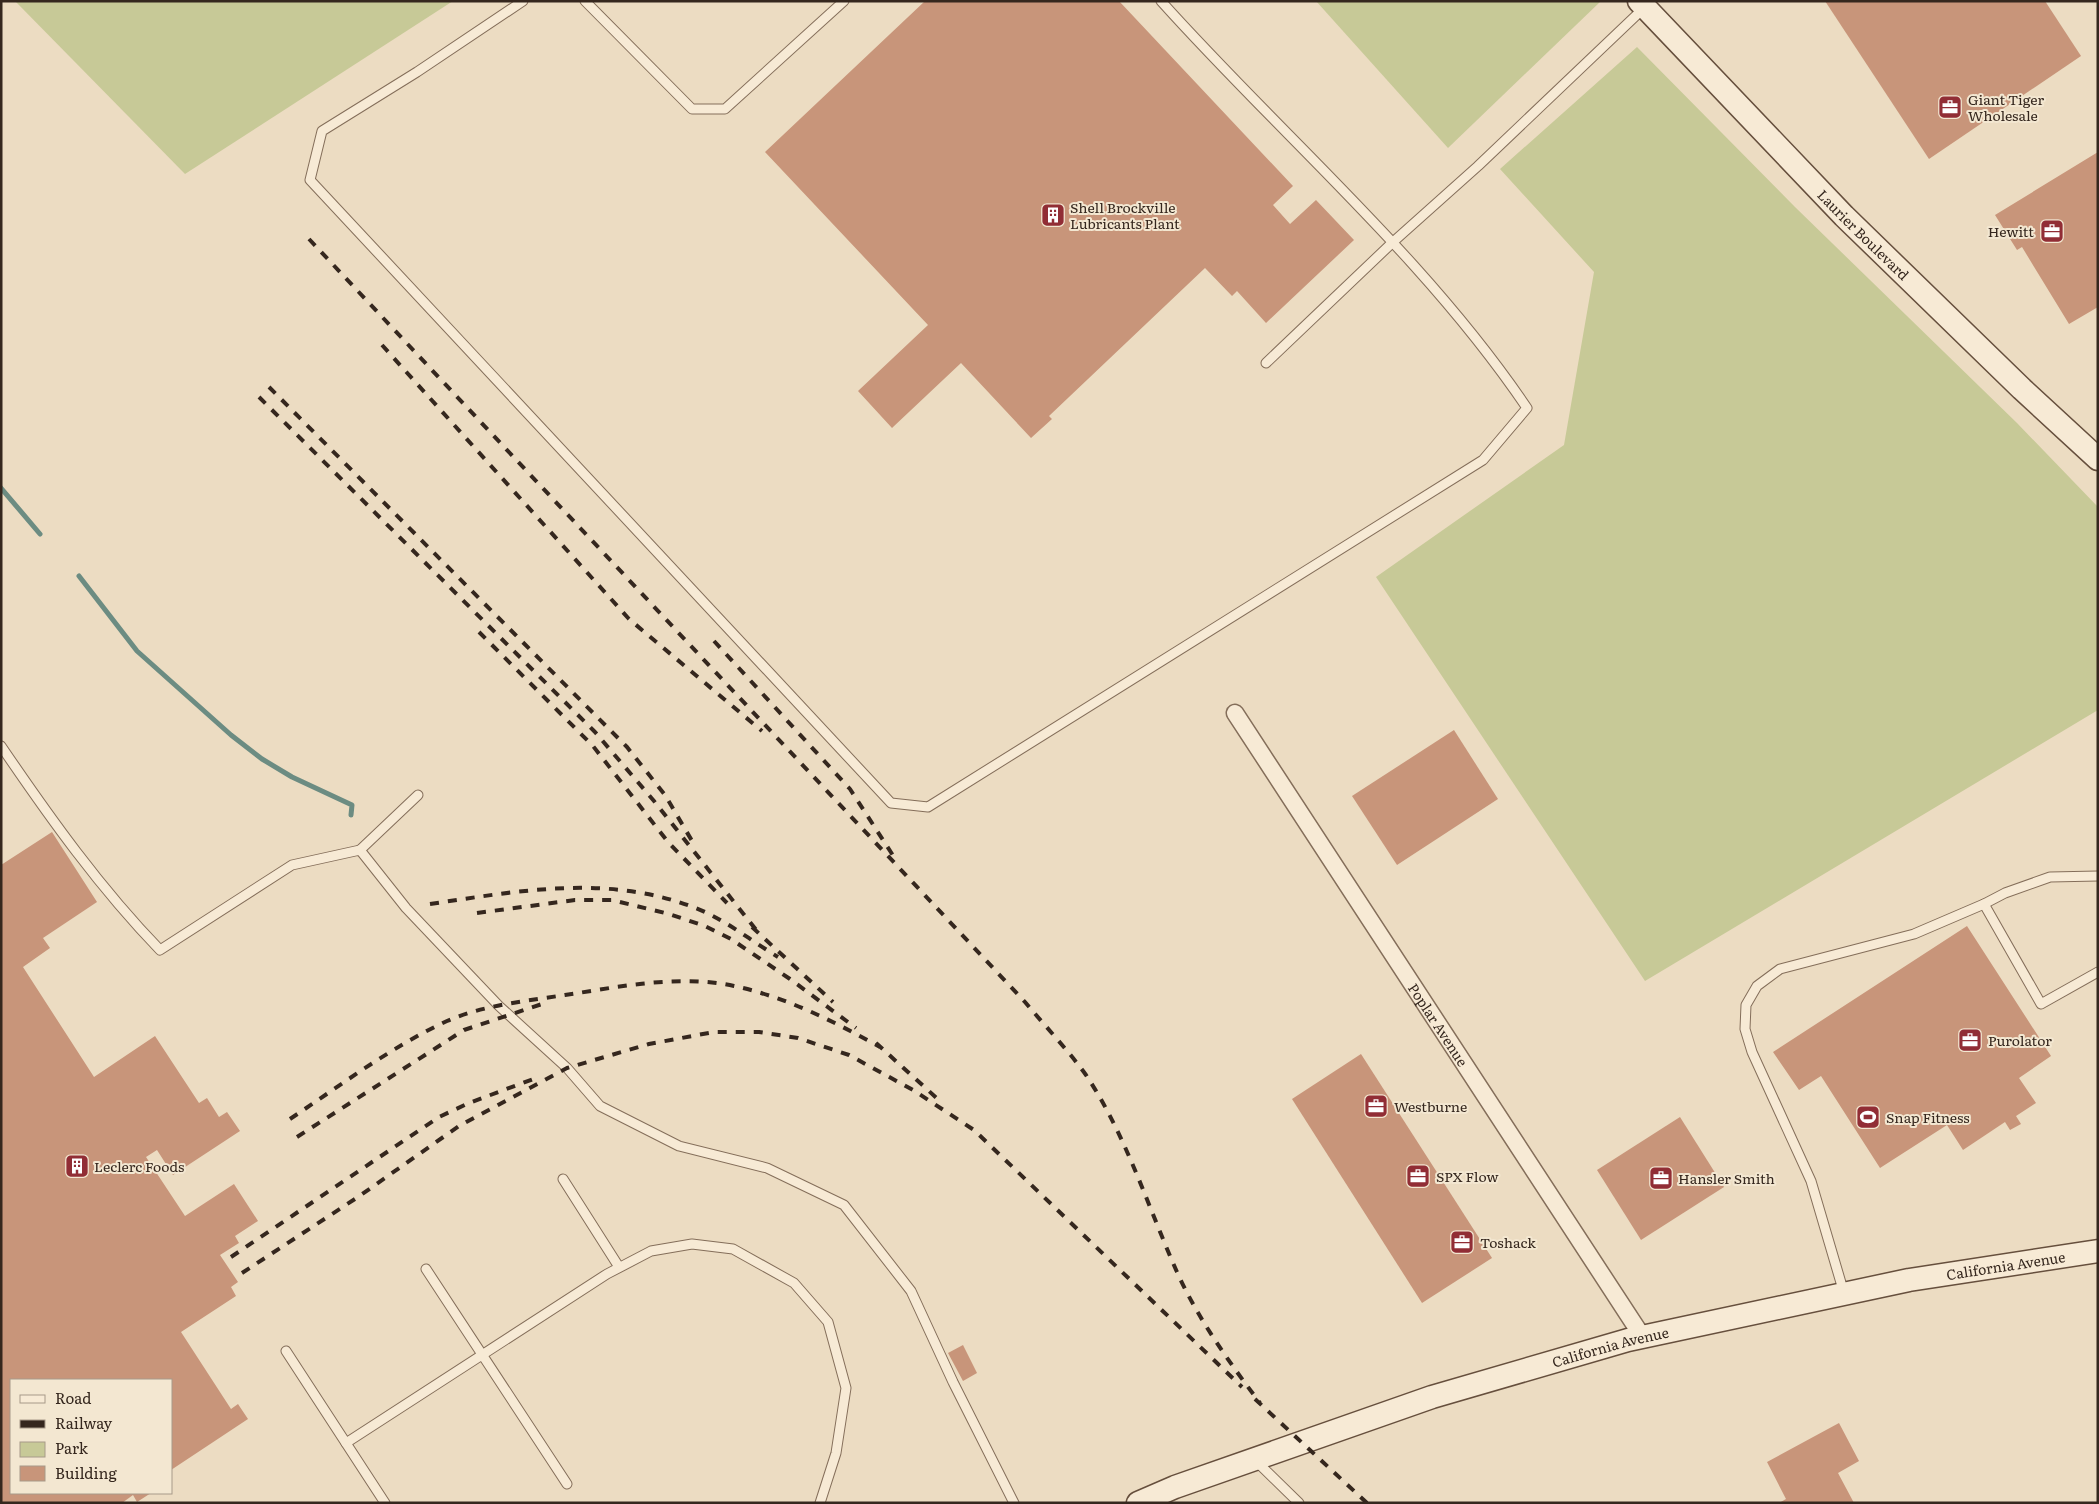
<svg xmlns="http://www.w3.org/2000/svg" width="2099" height="1504" font-family="Literata,serif">
<style>
.green{fill:#c7c997}
.lines{fill:none;stroke-linecap:round;stroke-linejoin:round}
.stream{stroke:#6c8c82;stroke-width:5}
.building{fill:#c8957a}
.lane-casing{stroke:#846e5a;stroke-width:11}
.street-casing{stroke:#846e5a;stroke-width:19}
.secondary-casing{stroke:#664f3d;stroke-width:25}
.lane{stroke:#f7ead5;stroke-width:9}
.street{stroke:#f7ead5;stroke-width:16}
.secondary{stroke:#f7ead5;stroke-width:22}
.rail{stroke:#35271e;stroke-width:4;stroke-dasharray:9 9;stroke-linecap:butt}
.labels{text-anchor:middle;dominant-baseline:central;stroke-width:4;stroke-linejoin:round;paint-order:stroke}
.poi-label{font-size:14px;fill:#35271e;stroke:#f3e7d1;text-anchor:start}
.street-label{font-size:14px;fill:#35271e;stroke:#f3e7d1}
</style>
<rect width="100%" height="100%" fill="#ecdcc2"/>
<g class="green">
<path d="M15,1H453L185,174Z"/>
<path d="M1316,1H1599L1600,2L1448,148Z"/>
<path d="M1637,47L1795,207L2017,423L2098,507V710L1645,981L1376,577L1564,445L1594,272L1500,169Z"/>
</g>
<g class="lines">
<g class="stream">
<path d="M1,488L40,534"/>
<path d="M79,576L137,651L231,735L262,759L292,777L352,805L351,815"/>
</g>
</g>
<g class="building">
<path d="M925,1H1119L1293,186L1273,205L1290,224L1316,200L1354,240L1266,323L1237,291L1232,296L1205,268L1049,416L1052,419L1031,438L961,363L892,428L858,391L928,325L765,152Z"/>
<path d="M1825,1H2045L2081,56L1929,159Z"/>
<path d="M2098,152V307L2069,324L2022,247L2017,250L1995,215Z"/>
<path d="M1454,730L1498,799L1397,865L1352,796Z"/>
<path d="M52,832L97,902L43,938L50,948L23,967L94,1077L155,1036L199,1103L207,1098L219,1117L227,1112L240,1131L173,1175L157,1150L146,1157L185,1216L234,1184L258,1221L235,1236L239,1243L220,1255L238,1282L231,1287L236,1296L181,1332L231,1409L238,1404L248,1419L171,1470V1380H11V1493H151L137,1502L133,1495L122,1503H1V865Z"/>
<path d="M1967,926L2051,1056L2019,1078L2036,1103L2016,1116L2021,1124L2010,1130L2005,1122L1963,1150L1947,1125L1880,1168L1821,1076L1799,1090L1773,1052Z"/>
<path d="M1361,1054L1492,1258L1422,1303L1292,1099Z"/>
<path d="M1680,1117L1724,1187L1641,1240L1597,1170Z"/>
<path d="M963,1345L977,1373L963,1381L948,1353Z"/>
<path d="M1839,1423L1859,1461L1838,1473L1854,1503H1779L1786,1499L1767,1462Z"/>
</g>
<g class="lines">
<g class="lane-casing">
<g id="lane">
<path d="M523,1L417,72L322,131L310,180L891,803L928,807L1483,460L1527,408C1425,257 1283,137 1161,1"/>
<path d="M585,1L692,109H725L844,1"/>
<path d="M1266,363L1393,242L1478,166L1645,7"/>
<path d="M1,746C50,818 100,888 160,950L292,865L360,850L406,908L499,1006L567,1068L600,1106L679,1146L767,1168L844,1205L911,1291L953,1382L1014,1503"/>
<path d="M360,850L418,795"/>
<path d="M1984,904L2041,1004L2098,972"/>
<path d="M563,1179L619,1267"/>
<path d="M426,1269L567,1484"/>
<path d="M1844,1293L1811,1181L1752,1052L1745,1029L1746,1005L1757,986L1780,969L1914,934L1984,904L2005,893L2050,877L2098,876"/>
<path d="M286,1351L385,1503"/>
<path d="M346,1443L607,1274L651,1251L692,1244L733,1249L794,1283L828,1322L846,1388L836,1453L820,1503"/>
<path d="M1255,1460L1299,1503"/>
</g>
</g>
<g class="street-casing">
<g id="street">
<path id="s1" d="M1235,713L1642,1336"/>
</g>
</g>
<g class="secondary-casing">
<g id="secondary">
<path id="s2" d="M1639,1L1844,216L2022,389L2098,459"/>
<path id="s3" d="M1138,1503L1175,1487L1432,1397L1628,1340L1909,1280L2098,1251"/>
</g>
</g>
<use href="#lane" class="lane"/>
<use href="#street" class="street"/>
<use href="#secondary" class="secondary"/>
<g class="rail">
<path d="M309,239L1025,1002C1045,1026 1068,1050 1086,1075C1126,1135 1148,1207 1177,1272C1198,1319 1229,1362 1260,1403"/>
<path d="M382,345L629,619L762,731"/>
<path d="M269,387L627,747L665,795L695,846"/>
<path d="M259,397L595,732L654,801L757,931"/>
<path d="M479,632L593,746L668,842L727,903"/>
<path d="M714,641L850,789L894,857"/>
<path d="M430,904C519,891 606,874 693,907C723,918 750,940 778,957"/>
<path d="M477,913L575,900H612L669,914L705,926L731,939L790,979L856,1028"/>
<path d="M752,927L833,1002"/>
<path d="M876,1043L941,1102"/>
<path d="M290,1119C341,1085 391,1047 447,1021C484,1005 526,1001 565,995C619,987 679,974 734,986C786,997 833,1021 880,1047"/>
<path d="M297,1137L464,1030L542,1004"/>
<path d="M231,1257L439,1117L469,1103L536,1078"/>
<path d="M242,1273L358,1197L459,1126L567,1068L649,1044L714,1032H759L798,1038L849,1055L913,1090L974,1130L1242,1387"/>
<path d="M1255,1399L1367,1503"/>
</g>
</g>
<defs>
<g id="office-square" transform="scale(1.25)"><rect x="-9" y="-9" width="18" height="18" rx="4" fill="#912d35" stroke="#f3e7d1"/><path d="M-6-3h4V-5.5h4V-3h4V5H-6ZM-1-4.5V-3h2v-1.5ZM-6 0V1H6V0Z" fill="#fff"/></g>
<g id="building-square" transform="scale(1.25)"><rect x="-9" y="-9" width="18" height="18" rx="4" fill="#912d35" stroke="#f3e7d1"/><path d="M-4-6H4V6H1V3H-1V6H-4ZM-2.5-4.3h1.7v1.8h-1.7ZM.8-4.3h1.7v1.8H.8ZM-2.5-1h1.7V.8h-1.7ZM.8-1h1.7V.8H.8Z" fill="#fff"/></g>
<g id="stadium-square" transform="scale(1.25)"><rect x="-9" y="-9" width="18" height="18" rx="4" fill="#912d35" stroke="#f3e7d1"/><path d="M0-5a6.5 5 0 1 0 0 10a6.5 5 0 1 0 0-10ZM-3.5-1.8h7v3.6h-7Z" fill="#fff"/></g>
</defs>
<g fill-rule="evenodd">
<use href="#office-square" x="1950" y="107"/>
<use href="#building-square" x="1053" y="215"/>
<use href="#office-square" x="2052" y="231"/>
<use href="#office-square" x="1970" y="1040"/>
<use href="#office-square" x="1376" y="1106"/>
<use href="#stadium-square" x="1868" y="1117"/>
<use href="#building-square" x="77" y="1166"/>
<use href="#office-square" x="1418" y="1176"/>
<use href="#office-square" x="1661" y="1178"/>
<use href="#office-square" x="1462" y="1242"/>
</g>
<g class="labels">
<g class="poi-label">
<text x="1968" y="99">Giant Tiger<tspan x="1968" dy="16">Wholesale</tspan></text>
<text x="1070" y="207">Shell Brockville<tspan x="1070" dy="16">Lubricants Plant</tspan></text>
<text x="2034" y="231" text-anchor="end">Hewitt</text>
<text x="1988" y="1040">Purolator</text>
<text x="1394" y="1106">Westburne</text>
<text x="1886" y="1117">Snap Fitness</text>
<text x="94" y="1166">Leclerc Foods</text>
<text x="1436" y="1176">SPX Flow</text>
<text x="1678" y="1178">Hansler Smith</text>
<text x="1480" y="1242">Toshack</text>
</g>
<g class="street-label">
<text stroke="none"><textPath href="#s2" startOffset="324">Laurier Boulevard</textPath></text>
<text stroke="none"><textPath href="#s1" startOffset="372">Poplar Avenue</textPath></text>
<text stroke="none"><textPath href="#s3" startOffset="902">California Avenue</textPath></text>
<text stroke="none"><textPath href="#s3" startOffset="498">California Avenue</textPath></text>
</g>
</g>
<rect width="2099" height="1504" fill="none" stroke="#35271e" stroke-width="5"/>
<rect x="10" y="1379" width="162" height="115" fill="#f3e7d1" stroke="#a79a89"/>
<rect x="20" y="1395" width="25" height="8" fill="#f7ead5" stroke="#a79a89"/>
<text x="55" y="1404" font-size="15" fill="#35271e">Road</text>
<rect x="20" y="1420" width="25" height="8" fill="#35271e" stroke="#a79a89"/>
<text x="55" y="1429" font-size="15" fill="#35271e">Railway</text>
<rect x="20" y="1442" width="25" height="15" fill="#c7c997" stroke="#a79a89"/>
<text x="55" y="1454" font-size="15" fill="#35271e">Park</text>
<rect x="20" y="1466" width="25" height="15" fill="#c8957a" stroke="#a79a89"/>
<text x="55" y="1479" font-size="15" fill="#35271e">Building</text>
</svg>
